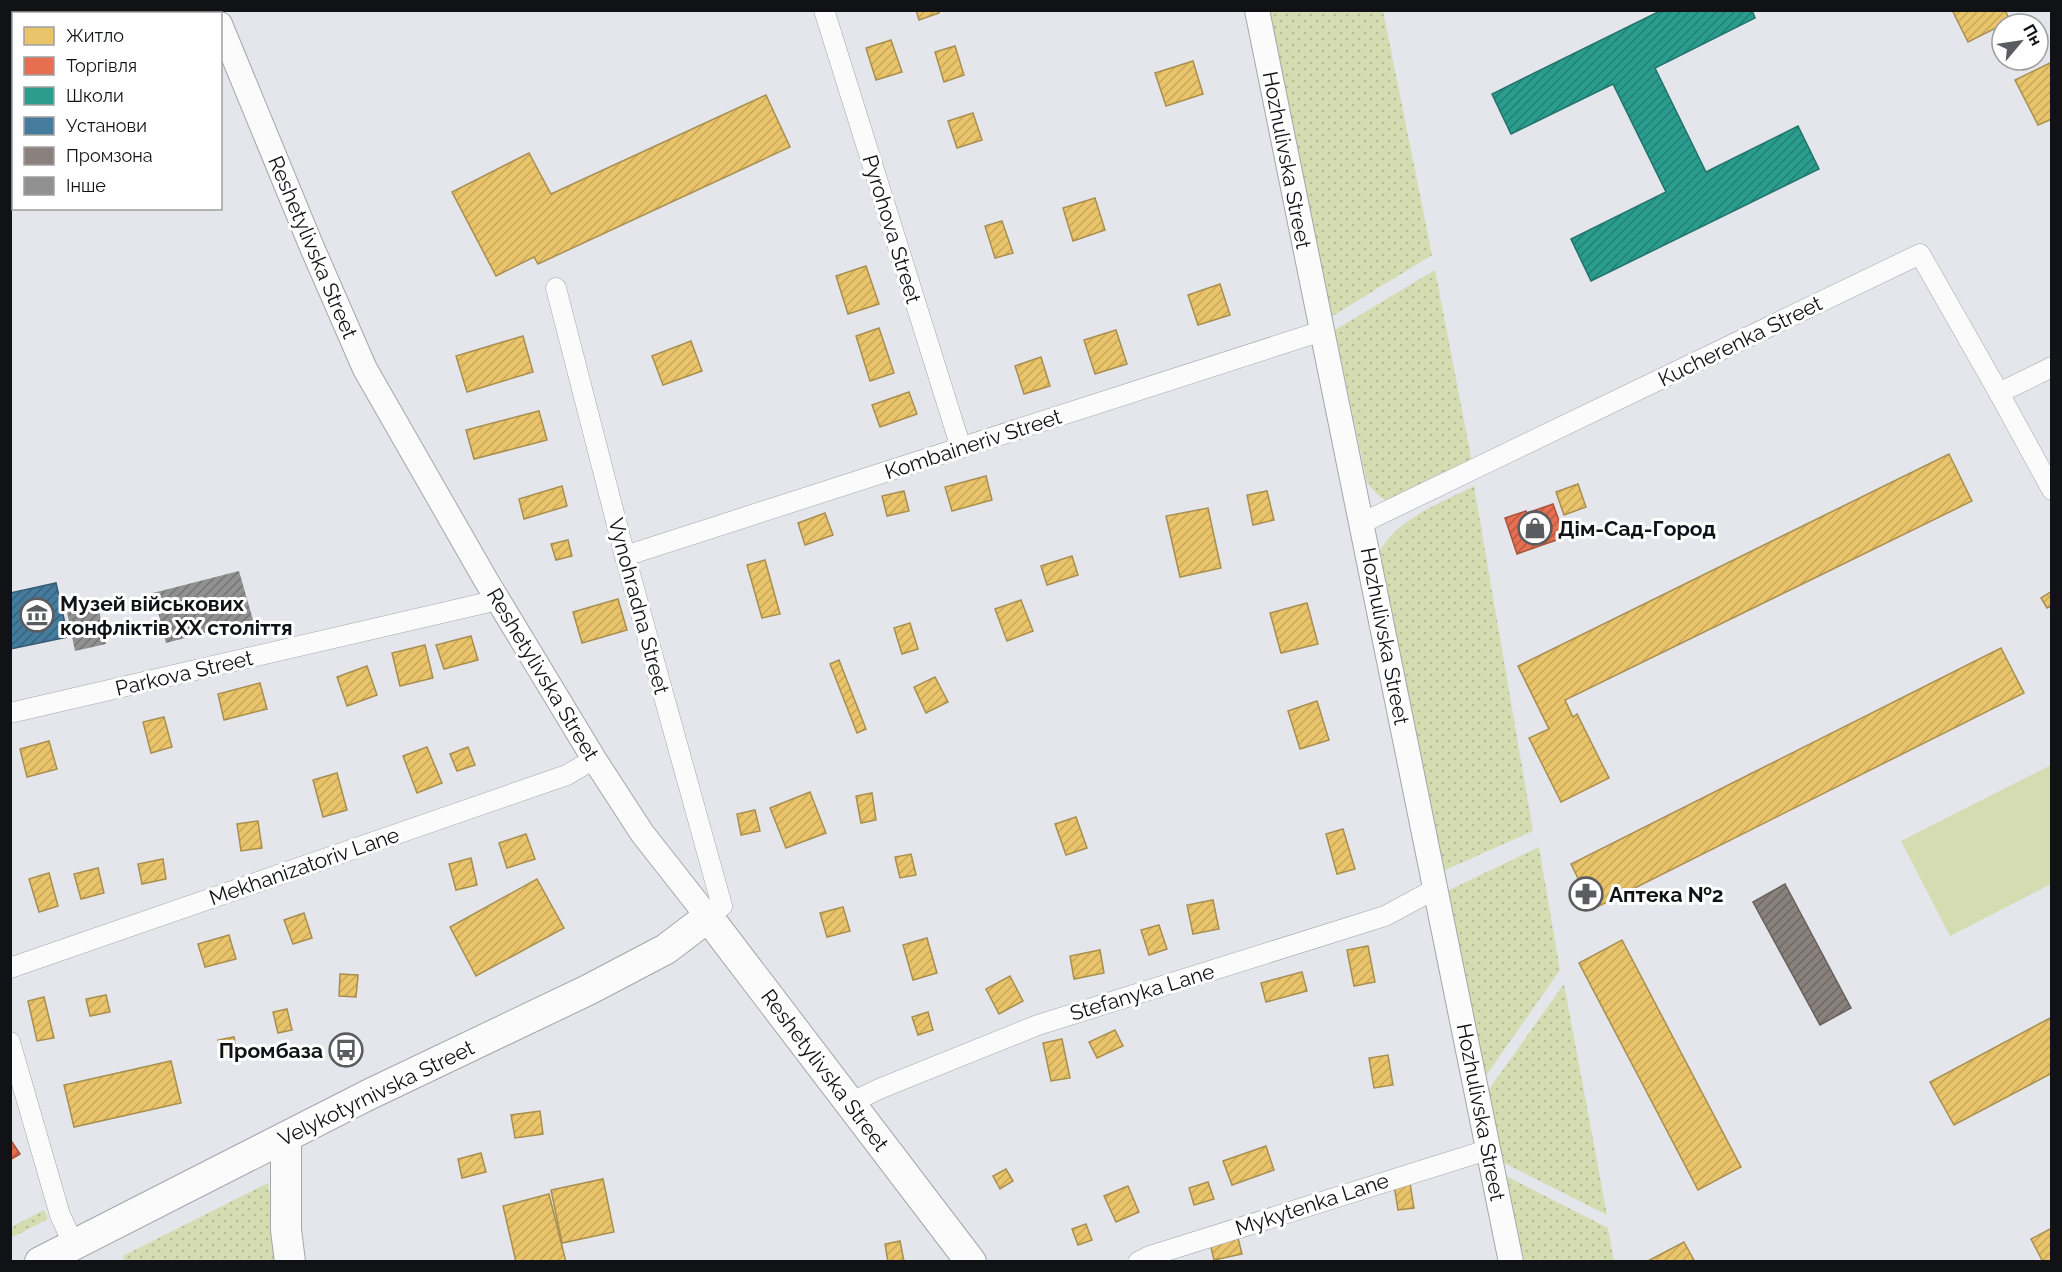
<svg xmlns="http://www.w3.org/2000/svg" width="2062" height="1272" font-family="Raleway,sans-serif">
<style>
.grass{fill:url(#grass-dots)}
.park{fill:#d5dcb1}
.homes{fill:url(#homes-hatch);stroke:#a88f50;stroke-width:1.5}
.shops{fill:url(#shops-hatch);stroke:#a7533f;stroke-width:1.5}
.schools{fill:url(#schools-hatch);stroke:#22736a;stroke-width:1.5}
.public{fill:url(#public-hatch);stroke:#355c74;stroke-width:1.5}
.industry{fill:url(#industry-hatch);stroke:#66605d;stroke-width:1.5}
.building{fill:url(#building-hatch)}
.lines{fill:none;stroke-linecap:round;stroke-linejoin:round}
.minor-casing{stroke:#a4a6aa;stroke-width:21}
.tertiary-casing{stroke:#a4a6aa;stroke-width:26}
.primary-casing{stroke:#a4a6aa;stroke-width:32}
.minor{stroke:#fbfbfc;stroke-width:20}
.tertiary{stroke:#fbfbfc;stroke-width:24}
.primary{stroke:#fbfbfc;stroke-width:30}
.labels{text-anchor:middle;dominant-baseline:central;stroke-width:6;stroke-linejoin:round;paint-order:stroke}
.street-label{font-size:21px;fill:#111215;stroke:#fff}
.poi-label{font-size:21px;font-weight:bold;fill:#111215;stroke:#fff;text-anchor:start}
</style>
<defs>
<pattern id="grass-dots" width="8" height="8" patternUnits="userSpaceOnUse" patternTransform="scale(1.5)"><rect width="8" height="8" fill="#d5dcb1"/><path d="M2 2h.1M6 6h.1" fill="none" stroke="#b6bc97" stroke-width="1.8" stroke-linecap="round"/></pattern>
<pattern id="homes-hatch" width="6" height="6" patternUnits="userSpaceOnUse" patternTransform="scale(1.5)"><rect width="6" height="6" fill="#e9c46a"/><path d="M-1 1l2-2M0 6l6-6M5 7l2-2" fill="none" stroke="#c7a75b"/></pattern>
<pattern id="shops-hatch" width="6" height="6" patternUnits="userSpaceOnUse" patternTransform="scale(1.5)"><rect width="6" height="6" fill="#e76f51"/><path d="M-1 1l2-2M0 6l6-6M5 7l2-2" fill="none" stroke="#ba5a42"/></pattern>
<pattern id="schools-hatch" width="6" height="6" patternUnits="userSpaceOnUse" patternTransform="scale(1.5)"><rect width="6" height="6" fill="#2a9d8f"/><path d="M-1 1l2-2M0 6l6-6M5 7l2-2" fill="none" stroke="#237f74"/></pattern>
<pattern id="public-hatch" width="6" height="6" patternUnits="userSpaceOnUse" patternTransform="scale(1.5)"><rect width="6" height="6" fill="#457b9d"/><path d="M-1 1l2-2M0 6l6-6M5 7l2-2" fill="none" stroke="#38637f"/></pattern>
<pattern id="industry-hatch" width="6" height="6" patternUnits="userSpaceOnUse" patternTransform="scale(1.5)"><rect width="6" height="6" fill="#8a817c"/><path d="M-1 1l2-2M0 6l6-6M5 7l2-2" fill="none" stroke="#6f6864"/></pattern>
<pattern id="building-hatch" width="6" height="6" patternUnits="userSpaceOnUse" patternTransform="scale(1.5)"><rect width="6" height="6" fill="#919192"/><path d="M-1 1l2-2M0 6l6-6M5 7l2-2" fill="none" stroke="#757576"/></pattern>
</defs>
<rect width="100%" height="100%" fill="#e4e6ec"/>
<g class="grass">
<path d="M1270,11H1383L1432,255L1331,317Z"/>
<path d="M1435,270L1472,462L1387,501L1379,496L1367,483L1335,330Z"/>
<path d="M1474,486L1533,831L1443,871L1378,554C1397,518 1439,504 1474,486Z"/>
<path d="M1539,847L1560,970L1483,1080L1447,891Z"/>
<path d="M1564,984L1607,1215L1502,1162L1487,1092Z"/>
<path d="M1506,1176L1608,1228L1614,1261H1522Z"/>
<path d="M268,1183L279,1261L125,1262L123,1256Z"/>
<path d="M44,1210L48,1219L11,1238V1227Z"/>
</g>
<path class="park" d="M2051,765V884L1950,936L1901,841Z"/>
<g class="homes">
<path d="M916,10H939V13L919,20Z"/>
<path d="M1952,10H2005L2010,21L1968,42Z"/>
<path d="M891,40L902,72L876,80L866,48Z"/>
<path d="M955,46L964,75L944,82L935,52Z"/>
<path d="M1193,61L1203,94L1166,106L1155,73Z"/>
<path d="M2052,62V119L2038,125L2015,80Z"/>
<path d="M766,95L790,147L538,264L534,257L496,276L452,192L529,153L551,194Z"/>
<path d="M973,113L982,140L957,148L948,121Z"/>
<path d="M1095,198L1105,230L1073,241L1063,208Z"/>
<path d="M1002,221L1013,253L995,258L985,226Z"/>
<path d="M866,266L879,304L848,314L836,276Z"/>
<path d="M1220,284L1230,315L1198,325L1188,295Z"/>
<path d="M879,328L894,373L870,381L856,336Z"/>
<path d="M1116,330L1127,364L1095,374L1084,340Z"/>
<path d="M523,336L533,372L467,392L456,356Z"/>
<path d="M691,341L702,371L663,385L652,356Z"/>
<path d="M1041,357L1050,386L1024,394L1015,366Z"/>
<path d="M909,392L917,414L880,427L872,405Z"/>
<path d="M539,411L547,440L474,459L466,430Z"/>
<path d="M1949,454L1972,501L1565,700L1573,717L1577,714L1609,778L1561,802L1529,738L1549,729L1518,666Z"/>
<path d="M986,476L992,500L952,511L945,487Z"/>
<path d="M1578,484L1586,507L1564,515L1556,492Z"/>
<path d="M562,486L567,506L524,519L519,499Z"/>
<path d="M904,491L909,511L887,516L882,496Z"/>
<path d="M1267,491L1274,520L1253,525L1247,495Z"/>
<path d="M1208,508L1221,568L1180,577L1166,516Z"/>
<path d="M825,513L833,535L805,545L798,523Z"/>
<path d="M568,540L572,556L556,560L551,544Z"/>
<path d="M1072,556L1078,575L1047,585L1041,566Z"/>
<path d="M765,560L780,614L762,618L747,565Z"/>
<path d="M2052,591V606L2047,608L2041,598Z"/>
<path d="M618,599L627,630L582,643L573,612Z"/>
<path d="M1021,600L1033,631L1007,641L995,609Z"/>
<path d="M1307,603L1318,644L1281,653L1270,613Z"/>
<path d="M910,623L918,649L902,654L894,628Z"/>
<path d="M471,636L478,660L444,669L436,645Z"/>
<path d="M425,645L433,678L400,686L392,653Z"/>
<path d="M2001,648L2024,693L1593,909L1571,864Z"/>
<path d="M839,660L866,729L857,733L830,664Z"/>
<path d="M367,666L377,695L347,706L337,677Z"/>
<path d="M935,677L948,702L926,713L914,687Z"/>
<path d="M260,683L267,709L224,720L218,694Z"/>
<path d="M1317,701L1329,740L1300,749L1288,711Z"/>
<path d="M164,717L172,747L151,753L143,722Z"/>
<path d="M49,741L57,769L27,777L20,749Z"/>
<path d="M427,747L442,783L417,793L403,756Z"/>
<path d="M468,747L475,765L457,771L450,754Z"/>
<path d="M337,773L347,810L323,817L313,780Z"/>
<path d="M810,792L826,833L786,848L770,808Z"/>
<path d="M872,793L876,820L861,823L856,796Z"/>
<path d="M755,810L760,831L741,835L737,814Z"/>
<path d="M1076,817L1087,848L1066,855L1055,824Z"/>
<path d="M258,821L262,848L241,851L237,824Z"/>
<path d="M1343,829L1355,869L1337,874L1326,834Z"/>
<path d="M526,834L535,859L507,868L499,843Z"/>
<path d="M911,854L916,875L900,878L895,857Z"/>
<path d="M471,858L477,885L456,890L449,864Z"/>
<path d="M163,859L166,879L142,884L138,864Z"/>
<path d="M98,868L104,893L81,899L74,874Z"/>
<path d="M49,873L58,906L39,912L29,879Z"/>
<path d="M537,879L564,928L476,976L450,927Z"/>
<path d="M1213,900L1219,929L1193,934L1187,905Z"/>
<path d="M843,907L850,931L827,937L820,913Z"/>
<path d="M304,913L312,938L293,944L284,920Z"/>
<path d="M1159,925L1167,949L1149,955L1141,930Z"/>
<path d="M229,935L236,959L205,967L198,944Z"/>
<path d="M927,938L937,973L913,980L903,945Z"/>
<path d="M1622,940L1741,1167L1698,1190L1579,963Z"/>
<path d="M1368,946L1375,982L1354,986L1347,950Z"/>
<path d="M1100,950L1104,973L1074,979L1070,956Z"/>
<path d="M1302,972L1307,991L1266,1002L1261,983Z"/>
<path d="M340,974L358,975L356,997L339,996Z"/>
<path d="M1010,976L1023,1001L999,1014L986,989Z"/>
<path d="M106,995L110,1012L90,1016L86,999Z"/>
<path d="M44,997L54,1038L37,1041L28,1001Z"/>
<path d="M287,1009L292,1030L278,1033L273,1012Z"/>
<path d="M928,1012L933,1030L918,1035L912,1017Z"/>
<path d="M2052,1017V1073L1954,1125L1930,1082Z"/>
<path d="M1115,1030L1123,1046L1097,1058L1089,1042Z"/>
<path d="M234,1037L237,1054L220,1056L218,1040Z"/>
<path d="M1062,1039L1070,1078L1051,1081L1043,1043Z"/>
<path d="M1388,1055L1393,1085L1374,1088L1369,1058Z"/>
<path d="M171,1061L181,1103L74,1127L64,1085Z"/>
<path d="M540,1111L543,1134L515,1138L511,1115Z"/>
<path d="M1266,1146L1274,1170L1232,1185L1223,1161Z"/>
<path d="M481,1153L486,1172L462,1178L458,1159Z"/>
<path d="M1006,1169L1013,1181L1000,1189L993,1176Z"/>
<path d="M603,1179L614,1232L562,1243L551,1190Z"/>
<path d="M1208,1182L1214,1199L1194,1205L1189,1188Z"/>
<path d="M1410,1183L1414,1208L1398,1210L1394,1185Z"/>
<path d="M1128,1186L1139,1212L1116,1222L1104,1196Z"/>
<path d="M549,1194L566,1262H516L503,1206Z"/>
<path d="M1086,1224L1092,1240L1078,1245L1072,1229Z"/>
<path d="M2052,1228V1262H2043L2031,1239Z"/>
<path d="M1238,1238L1242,1254L1214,1260L1210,1243Z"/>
<path d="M900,1241L904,1261L888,1262L885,1244Z"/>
<path d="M1684,1242L1695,1262H1646Z"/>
</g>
<g class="shops">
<path d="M1553,504L1565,537L1517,554L1505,518L1526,511L1527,513Z"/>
<path d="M10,1139L20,1154L10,1160Z"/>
</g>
<path class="schools" d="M1662,10H1752L1755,18L1655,68L1706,172L1798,126L1819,169L1591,281L1571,239L1666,192L1613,84L1511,134L1492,94Z"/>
<path class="public" d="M56,583L68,637L10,649V593Z"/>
<path class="industry" d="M1785,884L1851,1008L1820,1025L1753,902Z"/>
<g class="building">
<path d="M239,571L253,620L166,643L153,593Z"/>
<path d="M98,605L106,644L75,651L67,612Z"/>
</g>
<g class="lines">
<g class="minor-casing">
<g id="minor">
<path d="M824,10L961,448"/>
<path d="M556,288L625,556L722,906L708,917"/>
<path d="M1999,393L2052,490"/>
<path d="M1362,523L1920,254L1999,393L2052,367"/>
<path d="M625,556L1322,331"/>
<path d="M10,713L498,600"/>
<path d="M10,968L567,775L594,759"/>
<path d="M10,1042L60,1215L73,1243"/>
<path d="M850,1103L879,1089L1038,1025L1385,916L1437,888"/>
<path d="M1138,1262L1150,1256L1487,1150"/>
</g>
</g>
<g class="tertiary-casing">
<g id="tertiary">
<path d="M1257,10L1511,1262"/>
<path d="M220,24L311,245L365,369L487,582L594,759L642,833L708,917"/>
</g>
</g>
<g class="primary-casing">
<g id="primary">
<path d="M286,1137V1230L290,1262"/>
<path d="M40,1262L368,1095L588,990L666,949L708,917L971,1262"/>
</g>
</g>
<use href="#minor" class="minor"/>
<use href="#tertiary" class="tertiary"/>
<use href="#primary" class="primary"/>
</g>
<defs>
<g id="shop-ring" transform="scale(1.725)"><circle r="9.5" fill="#fff" stroke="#5b5c60" stroke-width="1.5"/><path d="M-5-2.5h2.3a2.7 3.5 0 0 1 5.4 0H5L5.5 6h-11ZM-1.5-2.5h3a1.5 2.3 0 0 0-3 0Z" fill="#5b5c60"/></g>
<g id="museum-ring" transform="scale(1.725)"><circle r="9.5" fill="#fff" stroke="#5b5c60" stroke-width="1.5"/><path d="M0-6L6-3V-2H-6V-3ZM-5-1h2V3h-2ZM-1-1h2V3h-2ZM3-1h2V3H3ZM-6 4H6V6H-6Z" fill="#5b5c60"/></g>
<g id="pharmacy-ring" transform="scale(1.725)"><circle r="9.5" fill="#fff" stroke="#5b5c60" stroke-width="1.5"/><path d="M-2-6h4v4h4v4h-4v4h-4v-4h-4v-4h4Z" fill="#5b5c60"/></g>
<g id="bus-ring" transform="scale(1.725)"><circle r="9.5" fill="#fff" stroke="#5b5c60" stroke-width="1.5"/><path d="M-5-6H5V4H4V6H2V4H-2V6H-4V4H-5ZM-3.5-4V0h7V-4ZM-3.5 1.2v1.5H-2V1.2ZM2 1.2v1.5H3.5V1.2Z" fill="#5b5c60"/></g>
</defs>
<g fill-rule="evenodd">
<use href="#shop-ring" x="1535" y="528"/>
<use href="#museum-ring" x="37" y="615"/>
<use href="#pharmacy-ring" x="1586" y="894"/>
<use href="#bus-ring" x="346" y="1050"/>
</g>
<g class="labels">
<g class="street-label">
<text transform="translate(1287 160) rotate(79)">Hozhulivska Street</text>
<text transform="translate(892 229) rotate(73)">Pyrohova Street</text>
<text transform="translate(313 247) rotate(67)">Reshetylivska Street</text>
<text transform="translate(1740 341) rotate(-26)">Kucherenka Street</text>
<text transform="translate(973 444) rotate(-18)">Kombaineriv Street</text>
<text transform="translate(639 606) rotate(75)">Vynohradna Street</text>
<text transform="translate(1385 636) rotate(79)">Hozhulivska Street</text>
<text transform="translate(184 673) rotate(-13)">Parkova Street</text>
<text transform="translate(543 674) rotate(59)">Reshetylivska Street</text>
<text transform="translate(304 866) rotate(-19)">Mekhanizatoriv Lane</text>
<text transform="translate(1142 992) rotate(-17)">Stefanyka Lane</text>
<text transform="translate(825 1070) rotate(53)">Reshetylivska Street</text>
<text transform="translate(376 1093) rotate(-26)">Velykotyrnivska Street</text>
<text transform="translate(1481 1112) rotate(79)">Hozhulivska Street</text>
<text transform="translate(1312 1204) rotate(-18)">Mykytenka Lane</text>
</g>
<g class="poi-label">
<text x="1558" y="528">Дім-Сад-Город</text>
<text x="60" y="603">Музей військових<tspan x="60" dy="24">конфліктів ХХ століття</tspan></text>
<text x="1609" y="894">Аптека №2</text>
<text x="323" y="1050" text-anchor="end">Промбаза</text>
</g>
</g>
<rect width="2062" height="1272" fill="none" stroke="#111215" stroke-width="24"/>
<rect x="12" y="12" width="210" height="198" fill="#ffffff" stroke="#a0a0a1" stroke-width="1.5"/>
<rect x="24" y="27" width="30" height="18" fill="#e9c46a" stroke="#a0a0a1" stroke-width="1.5"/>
<text x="66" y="42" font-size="18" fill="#111215">Житло</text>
<rect x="24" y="57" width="30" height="18" fill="#e76f51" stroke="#a0a0a1" stroke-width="1.5"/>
<text x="66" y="72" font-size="18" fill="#111215">Торгівля</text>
<rect x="24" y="87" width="30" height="18" fill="#2a9d8f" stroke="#a0a0a1" stroke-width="1.5"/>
<text x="66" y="102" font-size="18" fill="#111215">Школи</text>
<rect x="24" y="117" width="30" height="18" fill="#457b9d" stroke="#a0a0a1" stroke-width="1.5"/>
<text x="66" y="132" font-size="18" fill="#111215">Установи</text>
<rect x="24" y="147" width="30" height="18" fill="#8a817c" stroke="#a0a0a1" stroke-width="1.5"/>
<text x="66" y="162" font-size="18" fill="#111215">Промзона</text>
<rect x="24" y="177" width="30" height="18" fill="#919192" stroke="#a0a0a1" stroke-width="1.5"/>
<text x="66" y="192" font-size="18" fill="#111215">Інше</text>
<g transform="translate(2020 42) rotate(61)"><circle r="28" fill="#ffffff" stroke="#a0a0a1" stroke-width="1.5"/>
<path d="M0-4.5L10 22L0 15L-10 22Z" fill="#5b5c60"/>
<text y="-9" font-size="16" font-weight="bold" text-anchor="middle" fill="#111215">Пн</text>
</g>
</svg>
